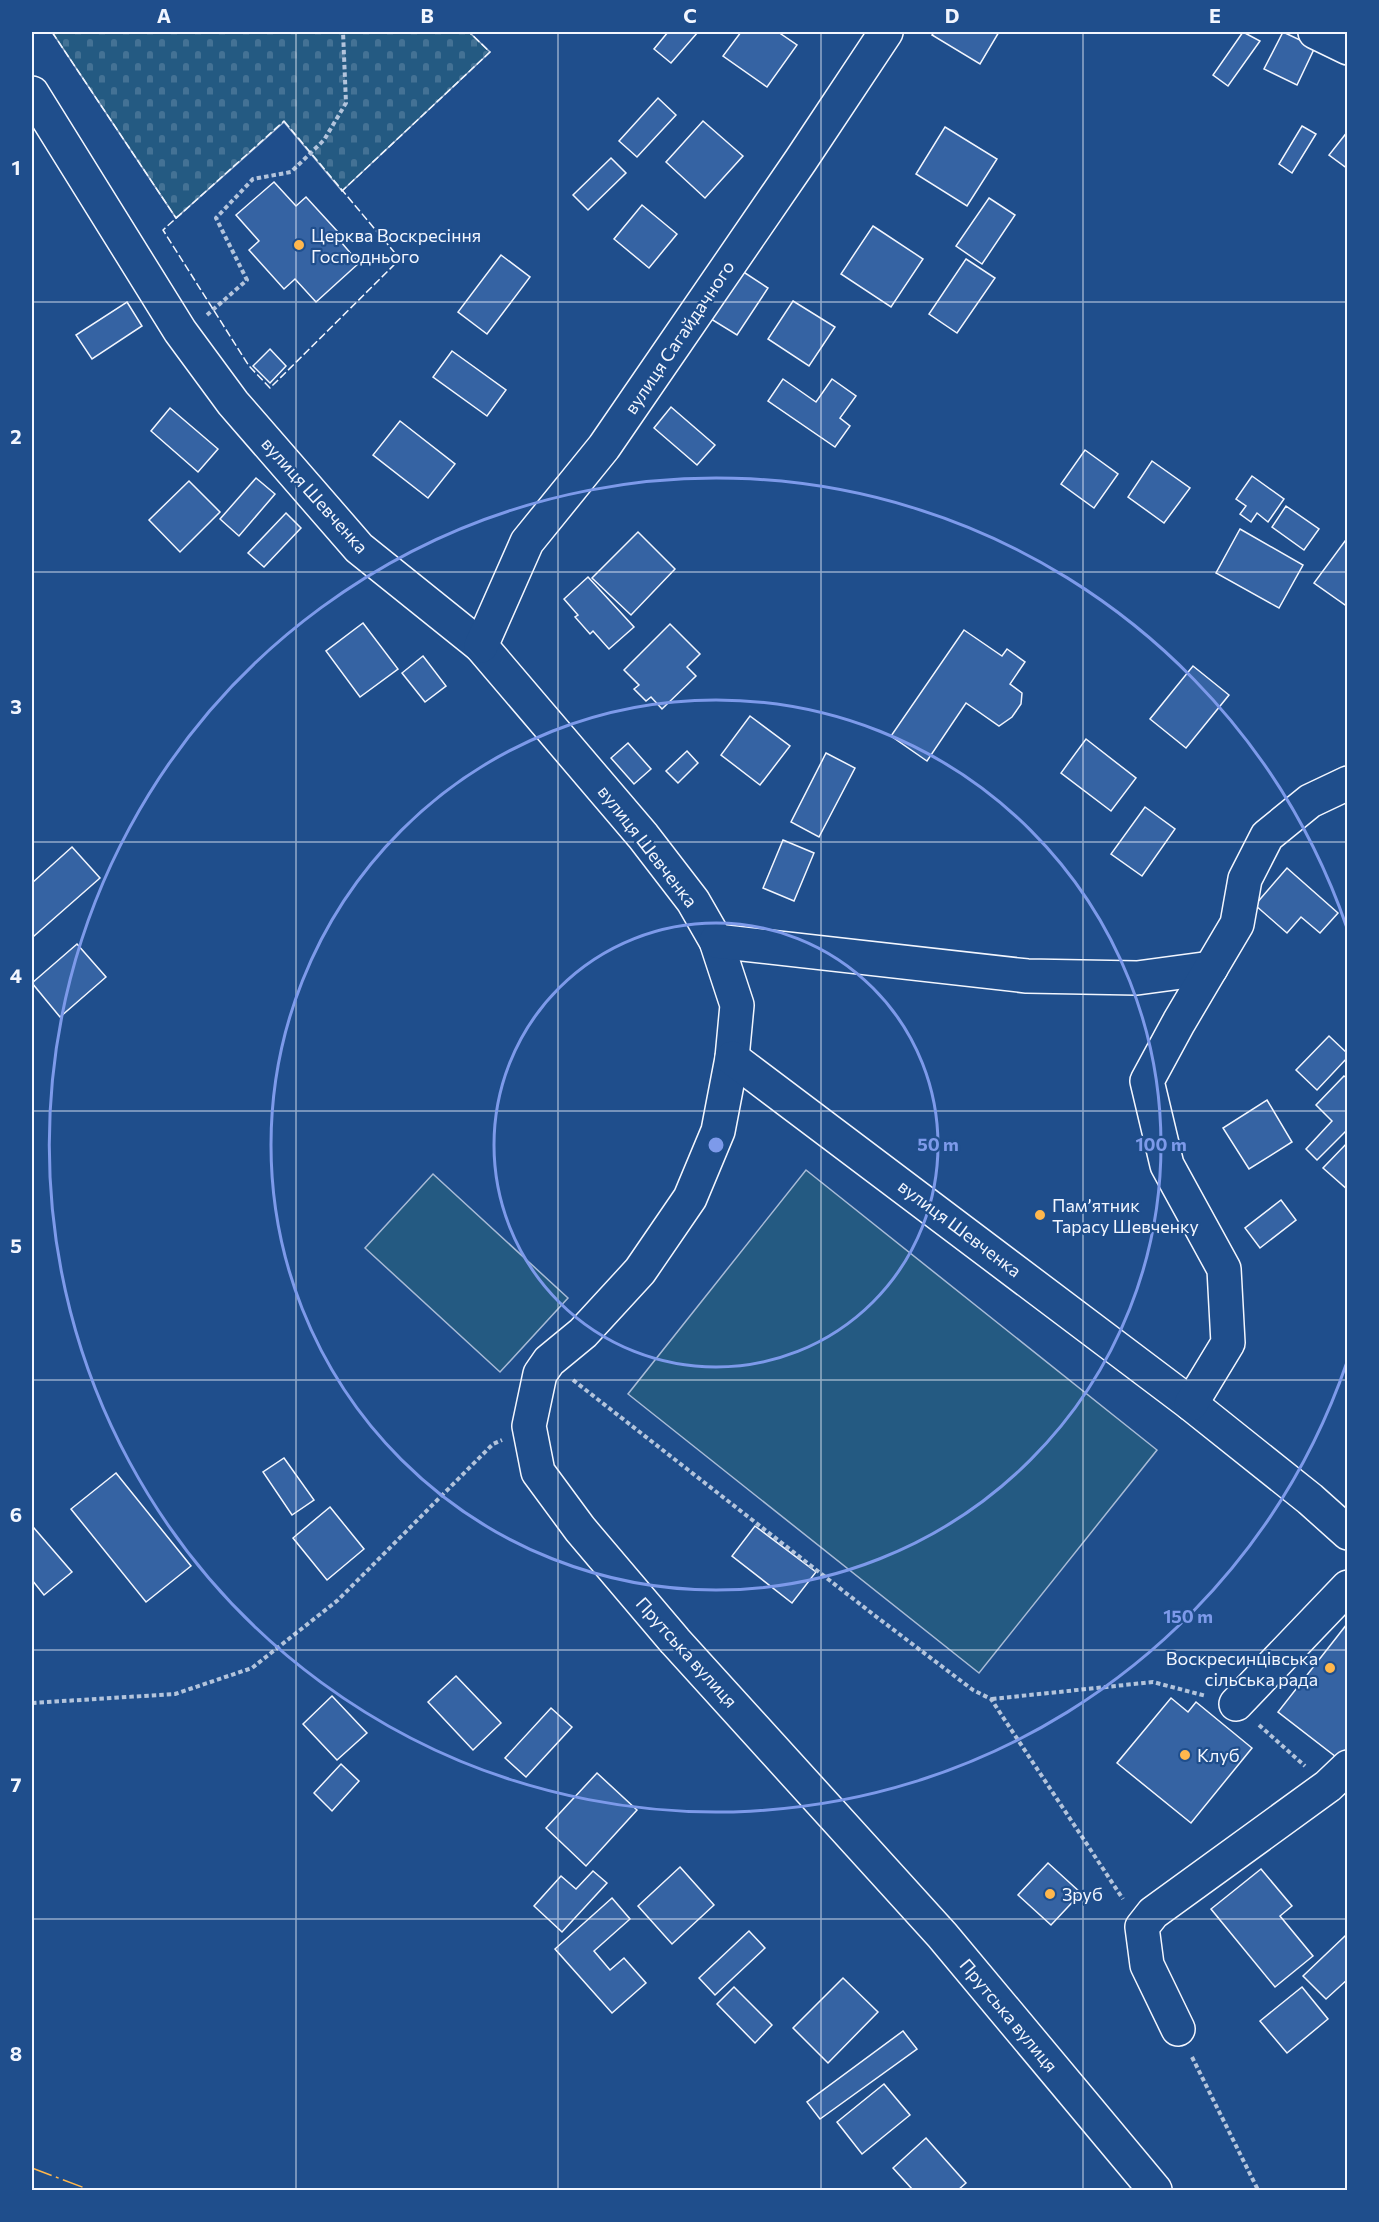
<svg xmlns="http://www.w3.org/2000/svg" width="1379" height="2222" font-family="Commissioner,sans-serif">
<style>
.cemetery{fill:url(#cemetery-stones);stroke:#a8bbd7;stroke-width:1.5}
.garden{fill:#245a82;stroke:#a8bbd7;stroke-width:1.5}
.building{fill:#3563a3;stroke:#f2f6ff;stroke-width:1.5}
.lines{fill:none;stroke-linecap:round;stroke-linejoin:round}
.minor-casing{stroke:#f2f6ff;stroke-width:36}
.path{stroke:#b3c4dc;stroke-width:4;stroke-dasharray:4.5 3;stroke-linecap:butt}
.minor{stroke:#1f4e8c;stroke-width:33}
.fence{stroke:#f2f6ff;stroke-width:1.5;stroke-dasharray:8 3;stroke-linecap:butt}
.power{stroke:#ffb74d;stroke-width:1.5;stroke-dasharray:21 4.5 3 4.5;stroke-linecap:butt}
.grid{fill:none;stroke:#f2f6ff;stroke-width:1.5;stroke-opacity:0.55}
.ring{fill:none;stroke:#7d9aea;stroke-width:3}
.poi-dot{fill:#ffb74d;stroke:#1f4e8c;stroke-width:2}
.labels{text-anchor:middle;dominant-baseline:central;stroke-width:4.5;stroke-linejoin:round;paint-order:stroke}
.poi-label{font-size:18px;fill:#f2f6ff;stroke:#1f4e8c;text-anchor:start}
.street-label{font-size:18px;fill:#f2f6ff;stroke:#1f4e8c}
.centre{fill:#7d9aea;stroke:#1f4e8c;stroke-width:3}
.ring-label{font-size:18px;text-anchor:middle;font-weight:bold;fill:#7d9aea;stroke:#1f4e8c;stroke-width:4.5;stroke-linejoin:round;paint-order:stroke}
.neatline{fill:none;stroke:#f2f6ff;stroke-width:2}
.grid-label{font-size:20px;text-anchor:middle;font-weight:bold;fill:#f2f6ff}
</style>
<defs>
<pattern id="cemetery-stones" width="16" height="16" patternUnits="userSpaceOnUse" patternTransform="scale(1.5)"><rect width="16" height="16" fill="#245a82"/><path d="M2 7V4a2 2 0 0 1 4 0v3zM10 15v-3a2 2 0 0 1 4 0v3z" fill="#447295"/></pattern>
</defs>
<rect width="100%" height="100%" fill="#1f4e8c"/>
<path class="cemetery" d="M52,32H469L490,52L342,191L284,122L176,218Z"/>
<g class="garden">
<path d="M806,1170L1157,1450L979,1673L628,1394Z"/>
<path d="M433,1174L568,1298L500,1372L365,1248Z"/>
</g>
<g class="building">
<path d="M668,32H698L671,63L654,49Z"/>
<path d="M741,32H778L797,45L767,87L723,56Z"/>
<path d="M934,32H999L980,64L932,35Z"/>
<path d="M1243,32L1260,41L1228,86L1213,75Z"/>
<path d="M1283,32L1315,47L1297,85L1264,69Z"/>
<path d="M658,98L676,115L637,157L619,141Z"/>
<path d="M703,121L743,156L705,198L666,162Z"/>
<path d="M1302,126L1316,134L1292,173L1279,164Z"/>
<path d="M945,127L997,159L967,206L916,174Z"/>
<path d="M1348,131V169L1329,155Z"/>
<path d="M611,158L626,173L588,210L573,195Z"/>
<path d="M274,182L296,206L306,197L338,232L335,235L359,263L316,302L295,279L284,289L249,250L259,241L236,215Z"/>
<path d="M989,198L1015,215L982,264L956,246Z"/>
<path d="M642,205L677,234L649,268L614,239Z"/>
<path d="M873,226L923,259L891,307L841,274Z"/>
<path d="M501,255L530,277L487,334L458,312Z"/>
<path d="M966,259L995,278L957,333L929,314Z"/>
<path d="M742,271L768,288L737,335L711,319Z"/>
<path d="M793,301L835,327L809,366L768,339Z"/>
<path d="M127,302L142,326L92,359L76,335Z"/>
<path d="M270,349L286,366L270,383L253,366Z"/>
<path d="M452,351L506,390L487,416L433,377Z"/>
<path d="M783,379L816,402L832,379L856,396L840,418L850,426L835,447L768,401Z"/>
<path d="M671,407L715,445L697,465L654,428Z"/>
<path d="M170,408L218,449L198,472L151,431Z"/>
<path d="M400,421L455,464L428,498L373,455Z"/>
<path d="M1085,450L1118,474L1094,508L1061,484Z"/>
<path d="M1152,461L1190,488L1164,523L1128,497Z"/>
<path d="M1252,476L1284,499L1268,522L1257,513L1251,522L1240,514L1246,506L1236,499Z"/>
<path d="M256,478L275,494L239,536L220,519Z"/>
<path d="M189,481L220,512L180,552L149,520Z"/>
<path d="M1286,506L1319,529L1304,550L1272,527Z"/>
<path d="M286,513L301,528L264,567L248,553Z"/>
<path d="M1240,529L1303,565L1279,608L1216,573Z"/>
<path d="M638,532L675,569L631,615L592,578Z"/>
<path d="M1348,537V607L1314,583Z"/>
<path d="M588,577L634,627L609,649L593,631L590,634L575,617L578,615L564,599Z"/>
<path d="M363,623L398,669L360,697L326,651Z"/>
<path d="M670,624L700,654L687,667L696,676L662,709L651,697L646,701L634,689L639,685L624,670Z"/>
<path d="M964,630L1002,656L1007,649L1025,662L1010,684L1022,693L1021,704L1012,717L999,726L966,703L927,761L891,736Z"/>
<path d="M423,656L446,686L425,702L402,673Z"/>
<path d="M1193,666L1229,695L1186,748L1150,719Z"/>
<path d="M750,716L790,746L760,785L721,755Z"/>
<path d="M1086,739L1136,778L1111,811L1061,773Z"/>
<path d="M628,743L651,769L634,784L611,758Z"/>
<path d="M687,751L698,763L678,783L666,771Z"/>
<path d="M826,753L855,768L819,837L791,822Z"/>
<path d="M1145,807L1175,829L1142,876L1111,854Z"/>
<path d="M783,840L814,853L794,901L763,888Z"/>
<path d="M72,847L100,878L34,936L32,934V883Z"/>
<path d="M1287,868L1338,913L1320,933L1301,917L1287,933L1255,905Z"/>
<path d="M77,944L106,977L60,1017L32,983Z"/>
<path d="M1329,1036L1348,1054V1057L1317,1090L1296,1070Z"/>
<path d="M1344,1076L1348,1079V1129L1317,1160L1306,1149L1332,1121L1316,1105Z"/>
<path d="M1267,1100L1292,1142L1249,1169L1223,1128Z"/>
<path d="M1348,1142V1190L1323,1168Z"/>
<path d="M1281,1200L1296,1220L1260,1248L1245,1228Z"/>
<path d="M284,1458L314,1500L292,1515L263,1472Z"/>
<path d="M116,1473L191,1566L146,1602L71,1509Z"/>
<path d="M330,1507L364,1549L327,1580L293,1538Z"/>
<path d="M755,1526L816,1572L792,1603L732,1556Z"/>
<path d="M34,1528L72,1572L44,1595L32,1580V1531Z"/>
<path d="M1347,1624L1348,1751L1340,1760L1278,1712Z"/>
<path d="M456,1676L501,1723L473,1750L428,1702Z"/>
<path d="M332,1696L367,1733L337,1760L303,1724Z"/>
<path d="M1171,1698L1188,1712L1196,1702L1252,1748L1191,1823L1117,1763Z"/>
<path d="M551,1708L572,1727L526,1777L505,1758Z"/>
<path d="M341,1764L359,1781L332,1811L314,1793Z"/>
<path d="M597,1773L637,1810L586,1866L546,1828Z"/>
<path d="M1048,1863L1081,1893L1051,1925L1018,1895Z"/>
<path d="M680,1867L714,1905L672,1944L638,1906Z"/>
<path d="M1261,1869L1292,1906L1280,1916L1313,1956L1275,1987L1211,1909Z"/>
<path d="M593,1871L607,1883L562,1932L534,1906L561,1876L576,1889Z"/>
<path d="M612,1898L630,1919L594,1951L610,1970L624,1958L646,1983L612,2013L555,1949Z"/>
<path d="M749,1931L765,1948L715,1995L699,1978Z"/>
<path d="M1345,1936L1348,1939V1979L1326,1999L1303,1976Z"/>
<path d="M843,1978L878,2012L828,2063L793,2028Z"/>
<path d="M734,1987L772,2025L755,2043L717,2004Z"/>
<path d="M1302,1987L1328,2019L1287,2053L1260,2021Z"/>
<path d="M903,2031L917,2049L820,2119L807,2102Z"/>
<path d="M884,2084L910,2115L862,2154L837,2122Z"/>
<path d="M926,2138L966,2183L958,2190H913L893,2168Z"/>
</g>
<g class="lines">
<g class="minor-casing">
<g id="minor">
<path d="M1315,32L1348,48"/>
<path d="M32,93L180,331L233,403L359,548L481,646L643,836L693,901L716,941L737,1005L732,1058L718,1131L690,1198L640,1271L583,1333L549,1361L540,1374L529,1426L538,1472L580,1529L675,1641L942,1935L1155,2190"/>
<path d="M481,646L527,542L604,447L801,160L886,32"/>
<path d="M716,941L1027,976L1137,978L1211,968"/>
<path d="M732,1058L1191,1404L1310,1499L1348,1533"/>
<path d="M1191,1404L1228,1343L1224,1269L1167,1165L1147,1081L1179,1022L1237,924L1245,879L1267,836L1310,801L1348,783"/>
<path d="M1236,1704L1348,1587"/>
<path d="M1178,2029L1147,1965L1142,1927L1153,1913L1328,1786L1348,1767"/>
</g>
</g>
<g class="path">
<path d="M207,315L247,280L216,218L253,179L291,172L324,140L346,103L343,32"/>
<path d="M573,1380L874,1615L973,1690L991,1699L1123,1899"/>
<path d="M992,1699L1153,1682L1206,1696"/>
<path d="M32,1703L175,1694L252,1668L338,1600L493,1444L502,1440"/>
<path d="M1259,1725L1305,1766"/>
<path d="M1192,2057L1258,2190"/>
</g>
<use href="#minor" class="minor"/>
<g class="fence">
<path d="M52,32L176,218L178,216"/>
<path d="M284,121L400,259L270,388L249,366L163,230Z"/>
<path d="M341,189L342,191L490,52L469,32"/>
</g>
<path class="power" d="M32,2168L90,2190"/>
</g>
<path class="grid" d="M296,32V2190M558,32V2190M821,32V2190M1083,32V2190M32,302H1348M32,572H1348M32,842H1348M32,1111H1348M32,1380H1348M32,1650H1348M32,1919H1348"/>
<g class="ring">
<circle cx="716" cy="1145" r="222"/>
<circle cx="716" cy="1145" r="445"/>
<path d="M1347 1362A667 667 0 1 1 1347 928"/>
</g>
<g class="poi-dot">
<circle cx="299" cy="245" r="6"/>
<circle cx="1040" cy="1215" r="6"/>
<circle cx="1330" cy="1668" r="6"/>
<circle cx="1185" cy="1755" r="6"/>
<circle cx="1050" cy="1894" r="6"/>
</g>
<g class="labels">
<g class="poi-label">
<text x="311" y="235">Церква Воскресіння<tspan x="311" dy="21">Господнього</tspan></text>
<text x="1052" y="1205">Пам’ятник<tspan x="1052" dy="21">Тарасу Шевченку</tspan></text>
<text x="1318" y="1658" text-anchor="end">Воскресинцівська<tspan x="1318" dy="21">сільська рада</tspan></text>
<text x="1197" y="1755">Клуб</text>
<text x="1062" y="1894">Зруб</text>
</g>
<g class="street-label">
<text transform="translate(679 337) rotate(-56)">вулиця Сагайдачного</text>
<text transform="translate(315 495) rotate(48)">вулиця Шевченка</text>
<text transform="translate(648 846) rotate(52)">вулиця Шевченка</text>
<text transform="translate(960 1228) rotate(37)">вулиця Шевченка</text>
<text transform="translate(687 1652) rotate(48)">Прутська вулиця</text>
<text transform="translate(1009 2015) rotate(50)">Прутська вулиця</text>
</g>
</g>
<circle cx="716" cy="1145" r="9" class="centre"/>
<g class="ring-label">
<text x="938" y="1151">50 m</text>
<text x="1161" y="1151">100 m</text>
<text x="1188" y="1623">150 m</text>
</g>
<rect width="1379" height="2222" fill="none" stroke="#1f4e8c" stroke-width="66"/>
<rect x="33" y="33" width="1313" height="2156" class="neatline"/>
<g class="grid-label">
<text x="164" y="23">A</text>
<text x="427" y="23">B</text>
<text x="690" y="23">C</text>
<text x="952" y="23">D</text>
<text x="1215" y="23">E</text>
<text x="16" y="175">1</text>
<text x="16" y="444">2</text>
<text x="16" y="714">3</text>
<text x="16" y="983">4</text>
<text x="16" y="1253">5</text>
<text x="16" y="1522">6</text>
<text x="16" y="1792">7</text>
<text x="16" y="2061">8</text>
</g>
</svg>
